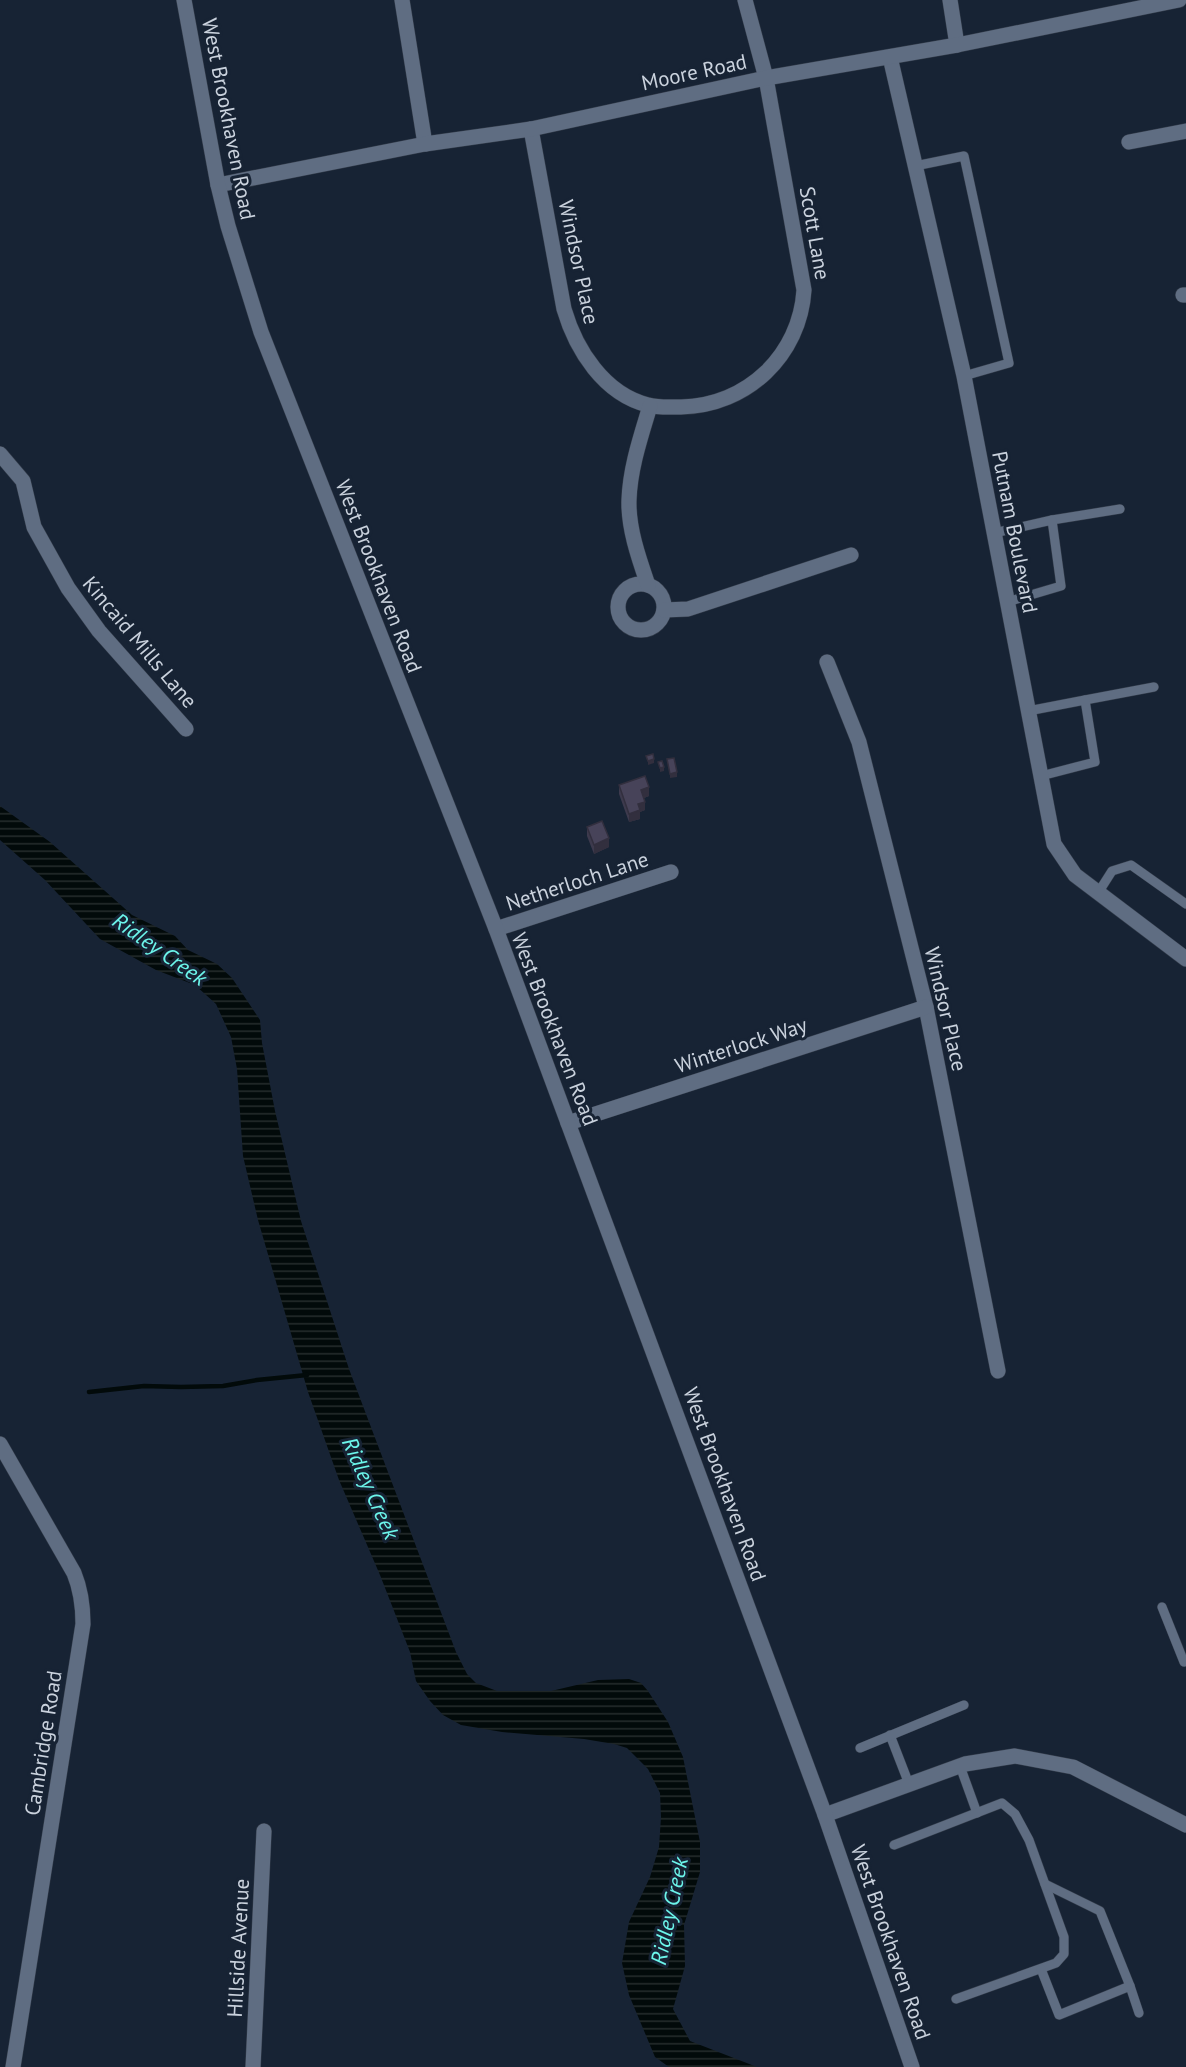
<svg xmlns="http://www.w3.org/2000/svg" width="1186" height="2067" font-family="'PT Sans',sans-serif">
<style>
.water{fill:url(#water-rules)}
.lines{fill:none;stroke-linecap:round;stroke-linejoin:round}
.stream{stroke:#020a0a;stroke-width:4.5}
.service-casing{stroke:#333c4a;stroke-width:10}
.minor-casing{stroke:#333c4a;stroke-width:16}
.tertiary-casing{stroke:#333c4a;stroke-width:16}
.service{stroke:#5f6d82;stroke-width:9}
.minor{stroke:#5f6d82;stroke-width:15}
.tertiary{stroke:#5f6d82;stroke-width:15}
.wall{fill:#3d3a4d}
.shaded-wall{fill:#322f3e}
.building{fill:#474359;stroke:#322f3e;stroke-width:1.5}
.labels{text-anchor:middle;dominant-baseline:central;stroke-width:6;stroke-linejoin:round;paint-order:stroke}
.street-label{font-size:21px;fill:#cad2dd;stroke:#172334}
.water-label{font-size:22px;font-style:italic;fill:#6cf5eb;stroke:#172334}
</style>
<defs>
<pattern id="water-rules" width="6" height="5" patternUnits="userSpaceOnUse" patternTransform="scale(1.5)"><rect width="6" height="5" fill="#020a0a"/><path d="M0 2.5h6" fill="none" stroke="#262d2d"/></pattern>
</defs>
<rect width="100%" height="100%" fill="#172334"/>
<path class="water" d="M0,806L50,842L132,915L175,936L188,950L217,964L232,978L260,1020L262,1043L275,1111L301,1221L349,1369L456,1652L467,1674L476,1683L497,1691H551L598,1680L629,1679L641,1683L648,1691L668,1722L683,1757L700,1842V1872L684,1925L685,1966L673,2009L690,2041L757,2067H669L655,2057L629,1995L622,1963L629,1922L650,1877L659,1847L661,1817L660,1793L648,1769L627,1748L614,1744L584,1739L502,1732L461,1725L443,1715L430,1701L416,1681L410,1652L380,1575L339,1480L308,1392L258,1220L243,1156L237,1069L231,1037L216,1004L195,985L156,970L100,939L45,880L0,840Z"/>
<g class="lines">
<path class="stream" d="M89,1392L144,1386L181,1387L223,1386L257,1380L307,1375"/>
<g class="service-casing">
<g id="service">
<path d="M915,166L964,156L1009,363L964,376"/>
<path d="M1052,520L1120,509"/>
<path d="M994,533L1052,520L1061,586L1007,602"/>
<path d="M1085,700L1154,687"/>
<path d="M1028,711L1085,700L1095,762L1041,776"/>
<path d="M1098,893L1112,871L1131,865L1186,904"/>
<path d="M1162,1607L1184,1662L1186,1661"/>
<path d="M890,1735L909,1784"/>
<path d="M860,1748L964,1705"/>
<path d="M960,1766L977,1813"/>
<path d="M894,1845L1002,1803L1015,1814L1029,1840L1064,1937V1954L1056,1963L956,1999"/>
<path d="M1045,1884L1100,1911L1130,1986"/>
<path d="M1041,1969L1059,2015L1130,1986L1139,2013"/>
</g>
</g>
<g class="minor-casing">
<g id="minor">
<path d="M402,0L425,144"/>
<path d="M950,0L957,45"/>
<path d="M890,57L964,376L1054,844L1075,875L1186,959"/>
<path d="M531,129L564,309C576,350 604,394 648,405C658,408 670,407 681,407C747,406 800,355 804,290L766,78L745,0"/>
<path d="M1129,142L1186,131"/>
<path d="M218,185L425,144L531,129L766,78L957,45L1179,0"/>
<path d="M1183,295H1186"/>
<path d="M0,454L23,481L34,527L68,588L99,631L186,729"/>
<circle cx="641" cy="607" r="23"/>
<path d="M648,585C639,559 628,528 629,500C630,468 641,436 650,406"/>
<path d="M664,610L688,609L851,555"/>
<path d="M827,662L859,742L926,1007L998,1371"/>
<path d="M496,929L671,872"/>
<path d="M568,1123L926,1007"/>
<path d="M0,1444L74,1573C81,1590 83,1606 83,1624L13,2067"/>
<path d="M825,1815L965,1764L1015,1756L1073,1767L1186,1825"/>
<path d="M253,2067L264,1831"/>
</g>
</g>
<g class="tertiary-casing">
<path id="tertiary" d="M184,0L218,185L228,226L261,332L496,929L825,1815L912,2067"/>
</g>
<use href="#service" class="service"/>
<use href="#minor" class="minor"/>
<use href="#tertiary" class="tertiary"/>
</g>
<g class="wall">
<path d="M619,785L649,796L644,798L645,810L640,812V819L629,822L619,794Z"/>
<path d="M587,827L609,847L594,854L587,836Z"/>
</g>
<g class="shaded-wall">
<path d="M654,759V763L648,765V761Z"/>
<path d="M664,767V771L660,772V768Z"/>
<path d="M677,772V777L670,778V774Z"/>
<path d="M649,787V796L641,799V790Z"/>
<path d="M645,802V810L640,812V819L629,822V814L638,804Z"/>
<path d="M609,838V847L594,854V845Z"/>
</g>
<g class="building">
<path d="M653,754L654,759L648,761L646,756Z"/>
<path d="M674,758L677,772L670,774L667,759Z"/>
<path d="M662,761L664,767L660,768L658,762Z"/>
<path d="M645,776L649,787L641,790L645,802L638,804L640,810L629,814L619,785Z"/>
<path d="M602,821L609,838L594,845L587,827Z"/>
</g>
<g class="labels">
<g class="street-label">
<text transform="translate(694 72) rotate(-12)">Moore Road</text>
<text transform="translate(229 119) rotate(79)">West Brookhaven Road</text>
<text transform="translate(815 233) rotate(80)">Scott Lane</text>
<text transform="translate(579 262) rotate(78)">Windsor Place</text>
<text transform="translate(1015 532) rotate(79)">Putnam Boulevard</text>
<text transform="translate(379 576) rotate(69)">West Brookhaven Road</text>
<text transform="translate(140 642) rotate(50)">Kincaid Mills Lane</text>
<text transform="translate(577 881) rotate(-18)">Netherloch Lane</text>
<text transform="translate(946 1009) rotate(77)">Windsor Place</text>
<text transform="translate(555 1029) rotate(69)">West Brookhaven Road</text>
<text transform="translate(741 1045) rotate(-18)">Winterlock Way</text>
<text transform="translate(725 1484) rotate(70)">West Brookhaven Road</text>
<text transform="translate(43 1743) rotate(-81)">Cambridge Road</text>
<text transform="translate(891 1942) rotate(71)">West Brookhaven Road</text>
<text transform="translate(238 1948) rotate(-87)">Hillside Avenue</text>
</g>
<g class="water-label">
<text transform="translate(160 949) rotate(35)">Ridley Creek</text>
<text transform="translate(371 1488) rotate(66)">Ridley Creek</text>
<text transform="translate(669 1911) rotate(-78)">Ridley Creek</text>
</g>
</g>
</svg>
